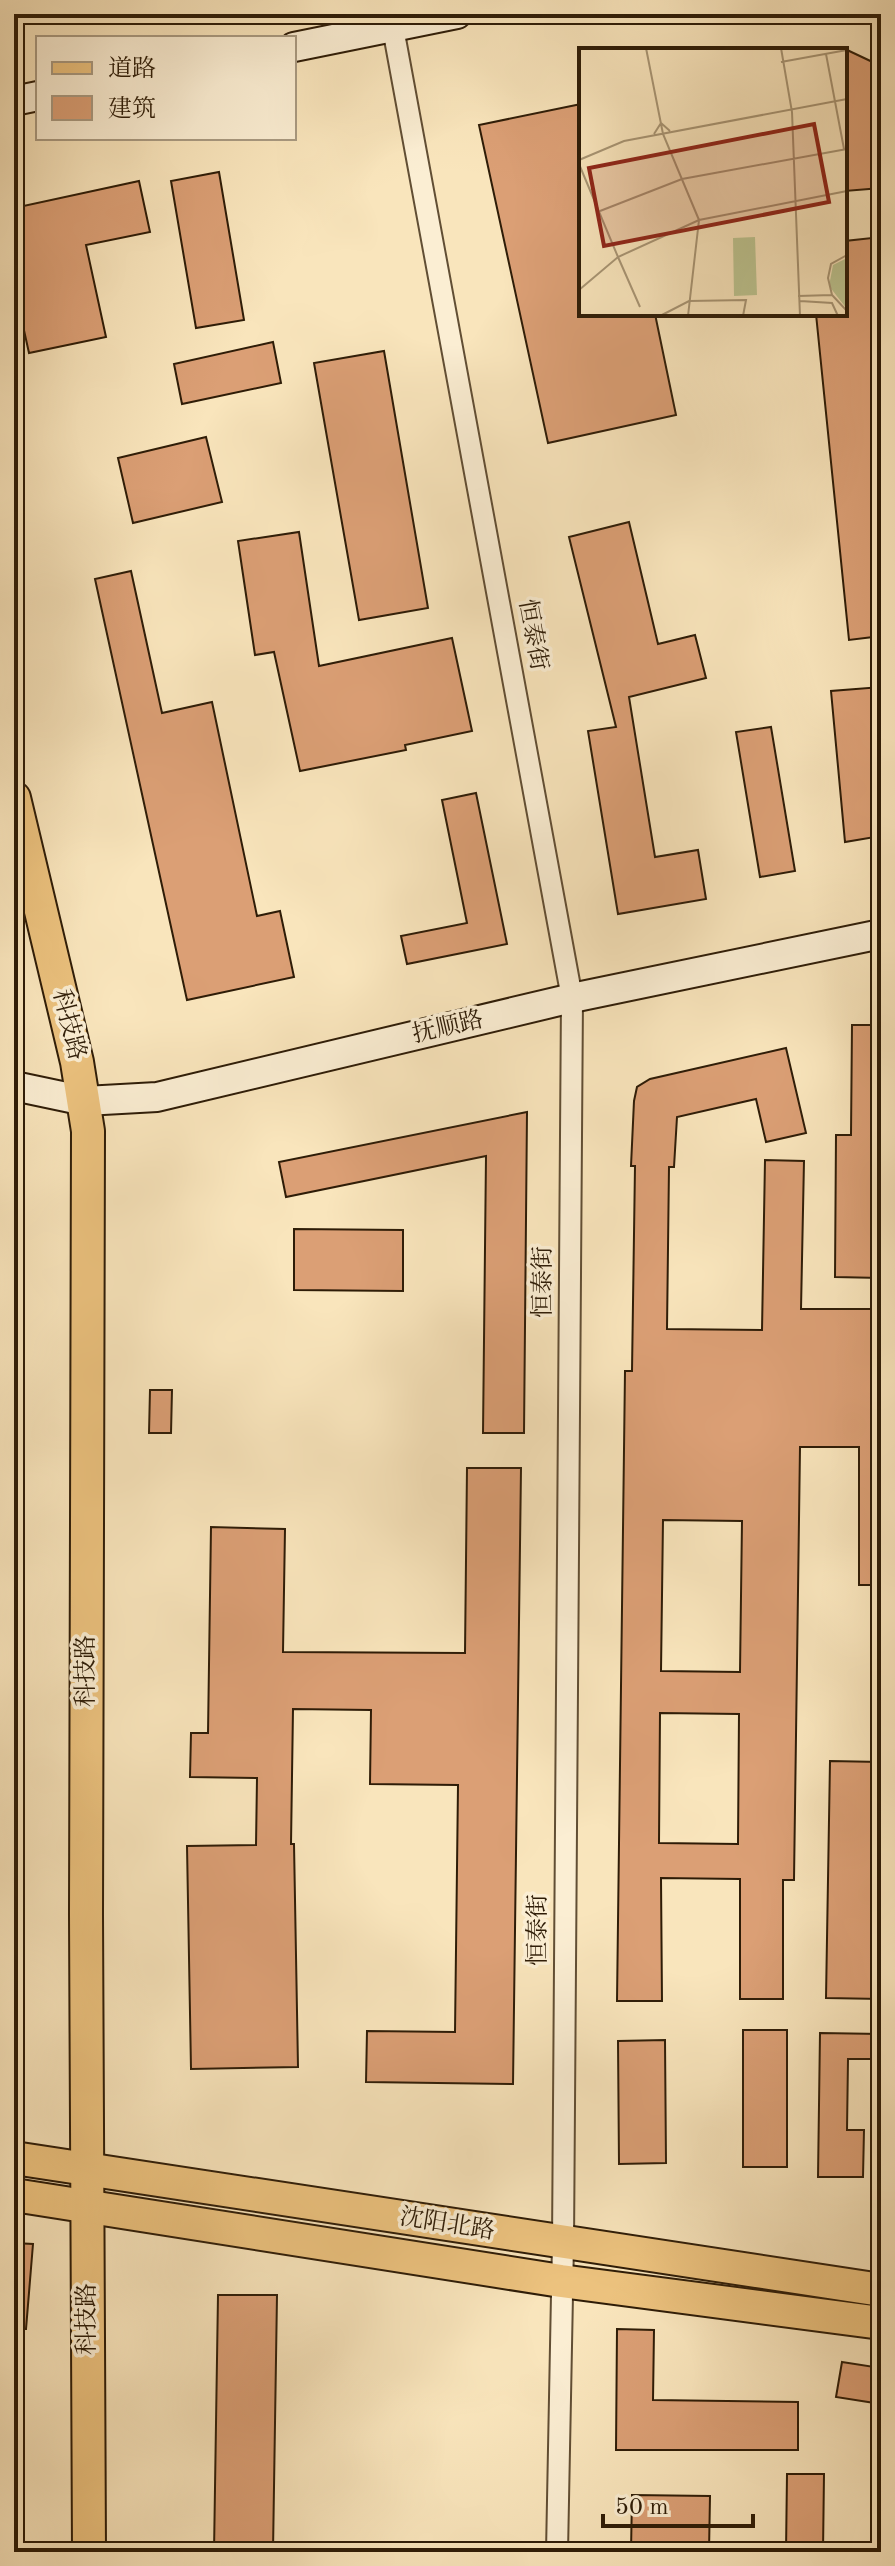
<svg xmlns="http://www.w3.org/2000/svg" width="895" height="2566" font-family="'Old Standard TT','Noto Serif SC',serif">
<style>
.building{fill:#db9f75;stroke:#2e1c07;stroke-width:2;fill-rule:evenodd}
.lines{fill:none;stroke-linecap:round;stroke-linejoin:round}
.street-casing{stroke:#614e34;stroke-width:24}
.secondary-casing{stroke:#2e1c07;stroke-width:32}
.primary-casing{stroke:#2e1c07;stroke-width:36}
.street{stroke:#fbeed3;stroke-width:20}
.secondary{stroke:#fbeed3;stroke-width:28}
.primary{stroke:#ecc27e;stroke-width:32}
.labels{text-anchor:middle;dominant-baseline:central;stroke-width:7;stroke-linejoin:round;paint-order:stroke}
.street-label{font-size:24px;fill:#2e1c07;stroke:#fbeed3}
.inset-road{fill:none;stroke:#a89574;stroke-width:2}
.view{fill:#8f2418;fill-opacity:0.15;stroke:#8f2418;stroke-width:4}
.inset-edge{fill:none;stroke:#2e1c07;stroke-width:4}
</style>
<rect width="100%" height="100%" fill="#f9e5bc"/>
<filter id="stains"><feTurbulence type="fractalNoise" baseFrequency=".0025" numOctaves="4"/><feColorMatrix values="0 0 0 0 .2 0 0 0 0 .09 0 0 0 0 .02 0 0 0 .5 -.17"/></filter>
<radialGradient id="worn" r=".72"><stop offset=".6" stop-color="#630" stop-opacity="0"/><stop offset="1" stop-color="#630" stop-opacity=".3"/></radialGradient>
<g class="building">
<path d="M845,49L881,66V188L845,191Z"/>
<path d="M581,104V314H655L676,415L548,443L479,125Z"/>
<path d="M219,172L244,320L196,328L171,181Z"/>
<path d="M139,181L150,232L86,245L106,337L29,353L14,285V208Z"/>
<path d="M881,237V636L849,640L816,314H845V241Z"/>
<path d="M273,342L281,383L182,404L174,364Z"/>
<path d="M384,351L428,608L359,620L314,363Z"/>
<path d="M206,437L222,502L133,523L118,458Z"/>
<path d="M629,522L658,644L695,635L706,678L629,697L655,857L698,850L706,899L618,914L588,731L616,727L569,537Z"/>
<path d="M299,532L319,666L452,638L472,731L405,745L406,750L300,771L274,652L255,655L238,541Z"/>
<path d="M131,571L162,713L212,702L257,916L280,911L294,977L187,1000L95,579Z"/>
<path d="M881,687V836L845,842L831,691Z"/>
<path d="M771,727L795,871L760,877L736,732Z"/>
<path d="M476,793L507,944L407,964L401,936L467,923L442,800Z"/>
<path d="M852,1025H881V1278L835,1277L836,1135H851Z"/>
<path d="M786,1048L806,1133L766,1142L756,1099L677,1117L674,1167H669L667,1329L762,1330L765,1160L804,1161L801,1309H881V1585H859V1447H800L794,1880H783V1999H740V1879L661,1878L662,2001H617L625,1371H632L635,1166H631L634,1101L637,1087L650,1079ZM663,1520L742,1521L740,1672L661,1671ZM660,1713L739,1714L738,1844L659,1843Z"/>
<path d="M527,1112L524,1433H483L486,1156L286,1197L279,1162Z"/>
<path d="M294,1229L403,1230V1291L294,1290Z"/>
<path d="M150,1390H172L171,1433H149Z"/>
<path d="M467,1468H521L513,2084L366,2082L367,2031L455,2032L458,1785L370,1784L371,1710L293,1709L291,1844H294L298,2067L191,2069L187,1846L256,1845L257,1778L190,1777L191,1733H208L211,1527L285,1529L283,1652L465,1653Z"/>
<path d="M830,1761L881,1762V1999L826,1998Z"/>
<rect x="743" y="2030" width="44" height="137"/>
<path d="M820,2033L881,2034V2059H848L847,2130H864L863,2177H818Z"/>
<path d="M665,2040L666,2163L619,2164L618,2041Z"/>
<path d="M14,2243L33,2244L26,2329H14Z"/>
<path d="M218,2295H277L273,2552H214Z"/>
<path d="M617,2329L654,2330L653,2400L798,2402V2450H616Z"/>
<path d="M842,2362L881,2368V2404L836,2397Z"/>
<path d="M787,2474H824L823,2552H786Z"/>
<path d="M632,2495L710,2496L709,2552H631Z"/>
</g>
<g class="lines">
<g class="street-casing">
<path id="street" d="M393,28L572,998L563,2243L557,2552"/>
</g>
<g class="secondary-casing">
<g id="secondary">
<path d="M294,47L457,14"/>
<path d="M14,101L38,96"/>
<path d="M14,1086L85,1101L157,1097L572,998L881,934"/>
</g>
</g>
<g class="primary-casing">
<g id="primary">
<path d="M14,798L77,1062L88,1131L86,1915L89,2552"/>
<path d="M14,2158L881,2290"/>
<path d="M14,2195L561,2281L881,2323"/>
</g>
</g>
<use href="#street" class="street"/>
<use href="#secondary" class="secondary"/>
<use href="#primary" class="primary"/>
</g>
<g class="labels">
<g class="street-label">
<text transform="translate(532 635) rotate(80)">恒泰街</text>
<text transform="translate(68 1025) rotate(76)">科技路</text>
<text transform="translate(448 1028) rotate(-13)">抚顺路</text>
<text transform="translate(544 1282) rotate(-90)">恒泰街</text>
<text transform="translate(87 1671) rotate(-90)">科技路</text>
<text transform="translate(539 1930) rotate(-90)">恒泰街</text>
<text transform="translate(447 2225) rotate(9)">沈阳北路</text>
<text transform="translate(88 2319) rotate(-90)">科技路</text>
</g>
</g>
<g transform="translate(579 48)">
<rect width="268" height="268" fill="#f9e5bc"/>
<path d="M176,189L178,247L155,248L154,190ZM268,210V261L250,238L254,217Z" fill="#bdc591"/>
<path class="inset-road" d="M67,0L84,86L120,172L109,268M202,0L213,64L221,268M247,6L265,101M202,14L268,2M75,86L82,75L91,83M0,112L45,93L268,51M0,116L39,209M21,163L103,131L268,101M268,207L252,216L249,230L253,247L268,263M39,209L61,259M0,242L39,209L120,172L268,143M219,248L253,247M221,253L253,255L259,268M81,268L110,253L167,252L164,268"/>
<path class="view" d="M235,76L250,154L25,198L10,120Z"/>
<rect width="268" height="268" class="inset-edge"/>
</g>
<rect width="895" height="2566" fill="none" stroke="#f9e5bc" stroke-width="48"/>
<rect x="16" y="16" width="863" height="2534" fill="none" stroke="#2e1c07" stroke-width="4"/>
<rect x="24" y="24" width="847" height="2518" fill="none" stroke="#2e1c07" stroke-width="2"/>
<rect x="36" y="36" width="260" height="104" fill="#fbeed3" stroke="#a99a81" stroke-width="2"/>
<rect x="52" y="62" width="40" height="12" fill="#ecc27e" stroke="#a99a81" stroke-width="2"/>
<text x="108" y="76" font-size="24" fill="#2e1c07">道路</text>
<rect x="52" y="96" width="40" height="24" fill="#db9f75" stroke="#a99a81" stroke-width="2"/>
<text x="108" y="116" font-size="24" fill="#2e1c07">建筑</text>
<path d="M603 2514v12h150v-12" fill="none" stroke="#2e1c07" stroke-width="4"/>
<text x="615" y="2514" font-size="24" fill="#2e1c07" stroke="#fbeed3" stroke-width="6" paint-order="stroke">50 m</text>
<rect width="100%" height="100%" filter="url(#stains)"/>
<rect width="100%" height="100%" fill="url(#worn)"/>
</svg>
